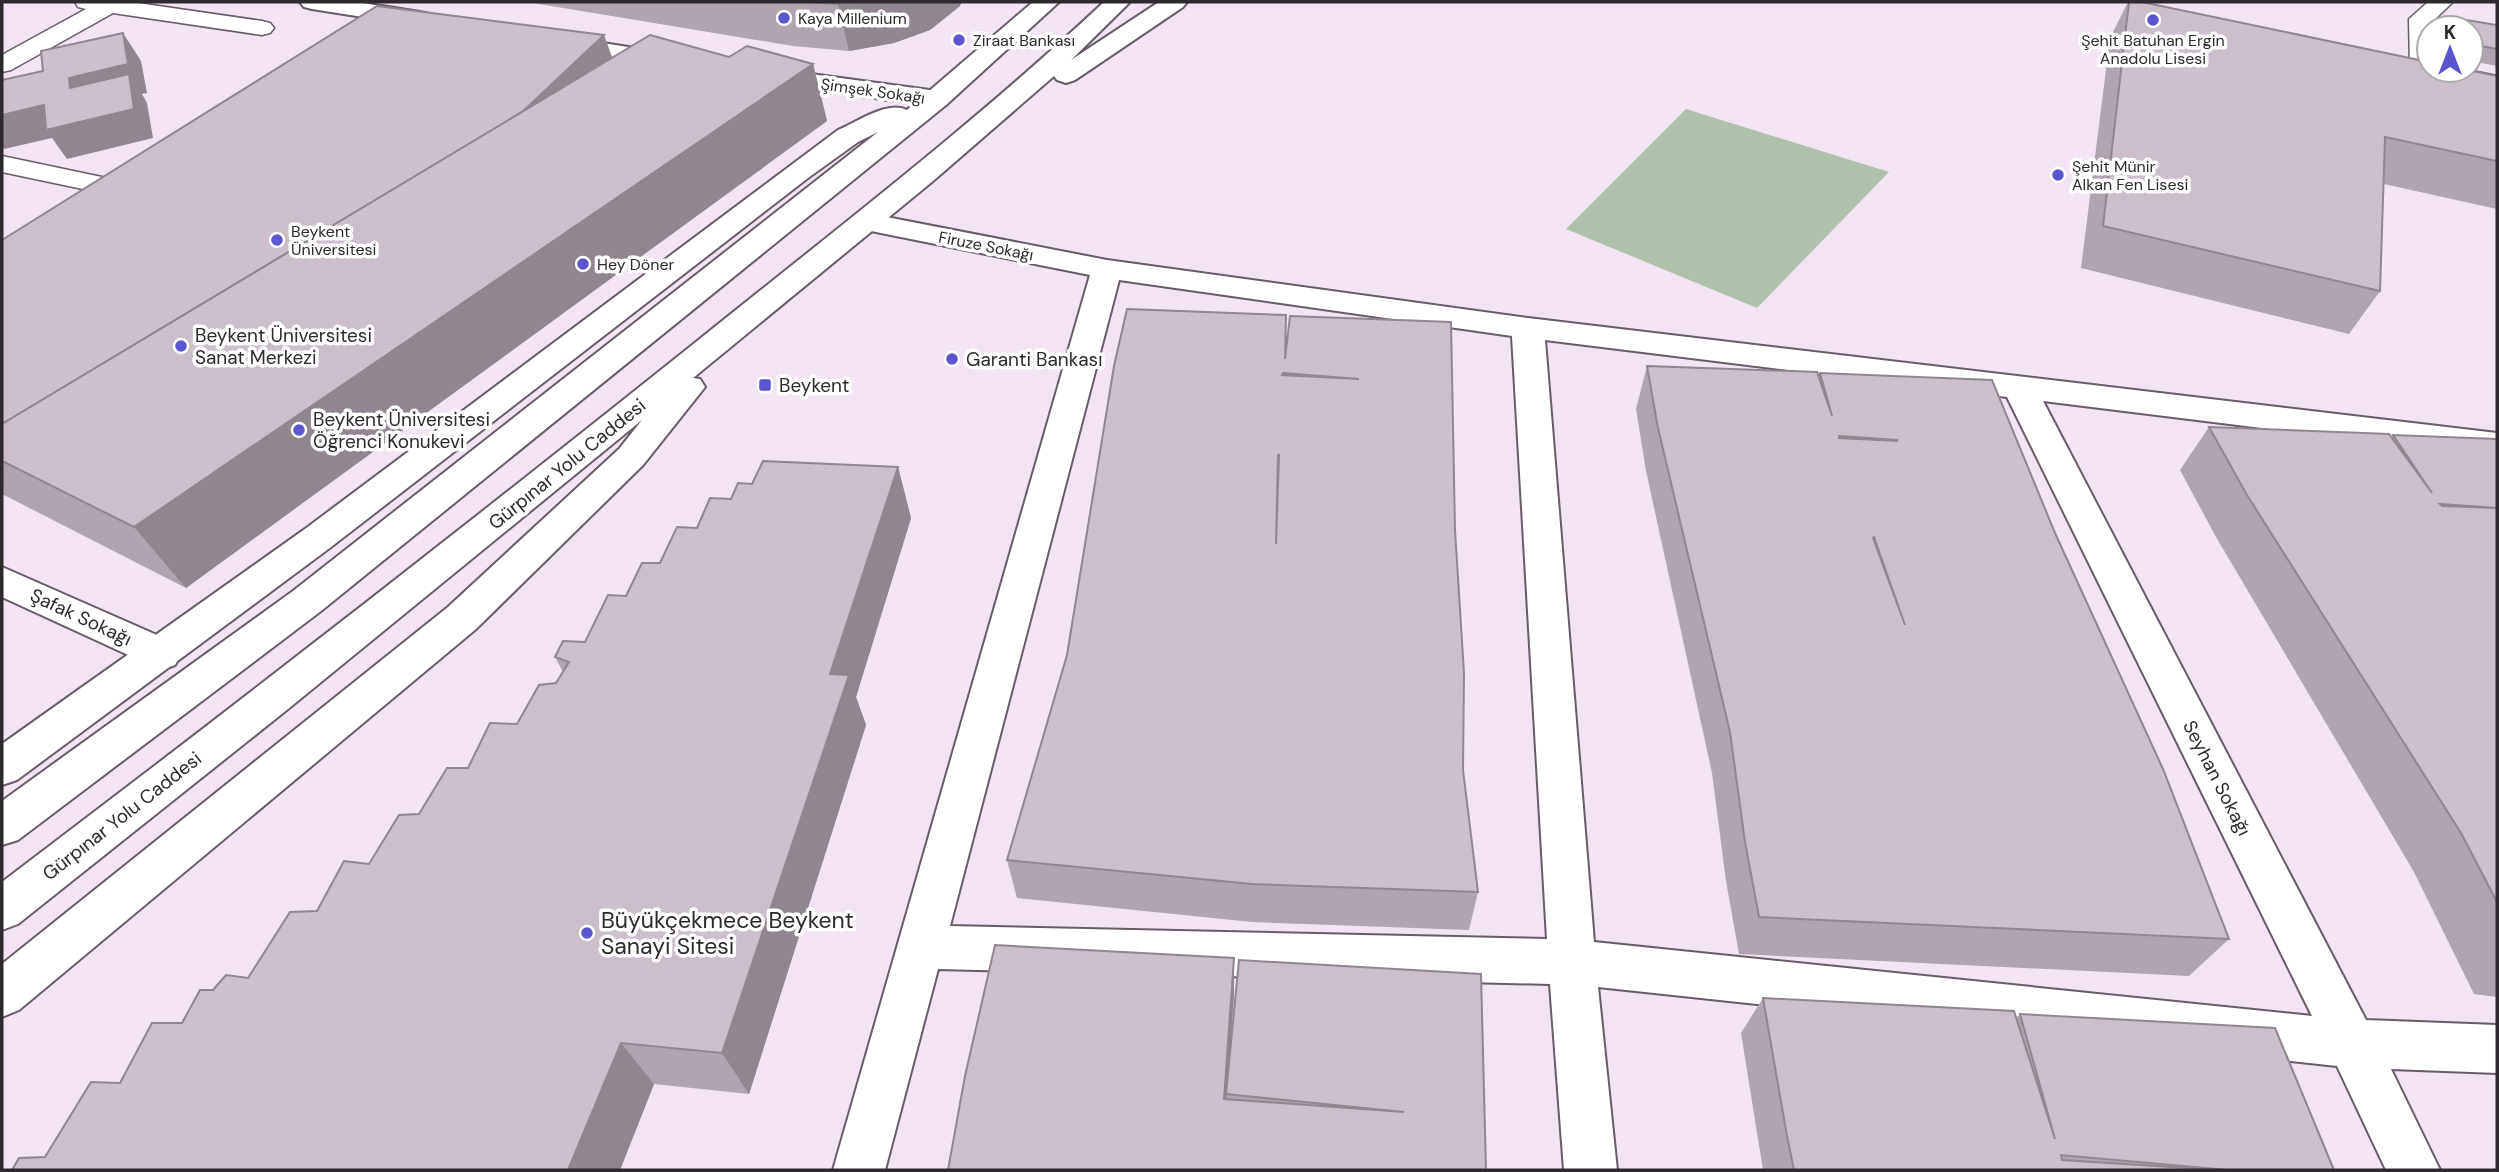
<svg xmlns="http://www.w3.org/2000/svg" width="2499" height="1172" font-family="'DM Sans',sans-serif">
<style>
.green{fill:#afc1aa}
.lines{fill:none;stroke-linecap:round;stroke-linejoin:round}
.service-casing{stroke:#675c67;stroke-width:3}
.minor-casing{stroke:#675c67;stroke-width:4}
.primary-casing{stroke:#675c67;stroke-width:4}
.service{fill:#fff;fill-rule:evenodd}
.minor{fill:#fff;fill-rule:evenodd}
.primary{fill:#fff;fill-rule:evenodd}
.wall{fill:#afa4af}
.shaded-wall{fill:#8f868f}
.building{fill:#ccbfcc;stroke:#8f868f;stroke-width:2;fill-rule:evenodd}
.poi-dot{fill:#5b56ce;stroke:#fff;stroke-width:2.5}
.labels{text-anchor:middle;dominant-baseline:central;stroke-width:7;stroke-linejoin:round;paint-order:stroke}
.far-poi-label{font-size:16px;fill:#2e292e;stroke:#fff;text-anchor:start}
.far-street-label{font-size:16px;fill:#2e292e;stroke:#fff}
.poi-label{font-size:19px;fill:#2e292e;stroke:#fff;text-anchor:start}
.street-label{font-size:19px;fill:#2e292e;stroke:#fff}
.near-poi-label{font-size:23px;fill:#2e292e;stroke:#fff;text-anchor:start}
</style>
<rect width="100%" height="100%" fill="#f2e4f2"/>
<path class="green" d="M1686,109L1889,172L1757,308L1566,229Z"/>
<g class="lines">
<g class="service-casing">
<g id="service">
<path d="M75,2H131L262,21L270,23L274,28L270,33L262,35L113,13L11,70L2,72V55L86,9L78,7Z"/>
<path d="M2428,2H2453L2433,21V28H2429V70H2467L2497,76V90L2413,74L2410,69L2409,19Z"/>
<path d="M2,156L135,184L145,186L149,192L145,198L135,200L2,172Z"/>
</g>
</g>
<g class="minor-casing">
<g id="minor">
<path d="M300,2H356L420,12L429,14L432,19L429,24L420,26L312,9L304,7Z"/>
<path d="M559,36L672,54L681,57L685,62L681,67L672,70L550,48L547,43L550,38Z"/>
<path d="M766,68L937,91L946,93L950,99L946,105L937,107L757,81L753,76L757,71Z"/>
<path d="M866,213L1107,260L1528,318L2497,433V457L2043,401L2366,1020L2497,1025V1073L2391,1069L2440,1170H2386L2337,1066L1598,987L1617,1170H1564L1550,984L938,969L885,1170H833L1090,275L856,228L851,222L856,216ZM1119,280L1512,336L1547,939L950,926ZM1545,340L2007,397L2312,1016L1594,942Z"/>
<path d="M2,567L175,643L181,654L175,665L161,670L2,597Z"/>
</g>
</g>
<g class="primary-casing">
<g id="primary">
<path d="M1033,2H1059L946,105L321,611L18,840L2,845V801L293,591L878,132L858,142L808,178L331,547L17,780L2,785V744L305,529L838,130C857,122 888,100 907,110Z"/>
<path d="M1104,2H1130L1071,60L1159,2H1187L1183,7L1075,80L1066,83L1057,80L1054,76L933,181L693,378L700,379L705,387L643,465L476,629L19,1010L2,1017V964L448,607L619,449L642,420L288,709L18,924L2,930V882C236,705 467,525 696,342C834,231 975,123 1104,2Z"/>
</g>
</g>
<use href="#service" class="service"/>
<use href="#minor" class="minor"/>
<use href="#primary" class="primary"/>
</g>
<g class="wall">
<path d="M527,2H961L960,6L930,30L894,43L849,51L793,46Z"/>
<path d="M2128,2H2142L2497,76V209L2384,184L2380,291L2349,334L2081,268L2110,38Z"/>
<path d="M2460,19L2497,25V66L2471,61V28H2454Z"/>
<path d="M604,35L612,58L729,57L813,64L827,121L186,588L2,494V240Z"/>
<path d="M1290,316L1455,530L1463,770L1478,892L1469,930L1252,922L1017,898L1007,860L1285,353Z"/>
<path d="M1647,366L1819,377L1820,373L2055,533L2229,939L2189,976L1739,954L1726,881L1712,773L1646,471L1636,409Z"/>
<path d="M2209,427L2391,437L2393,435L2497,439V997L2474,994L2414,872L2216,537L2180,470Z"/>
<path d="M898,467L911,518L856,697L866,725L749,1094L654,1084L620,1170H12L45,1157L182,1023L213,990L248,978L317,911L369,864L419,814L517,724L556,683L563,672L555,657L585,642L626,596L697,528L731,499L752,484Z"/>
<path d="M1234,994L1231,1039L1486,1170H948Z"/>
<path d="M1763,998L2016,1018L2020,1014L2334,1170H1763L1741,1033Z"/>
</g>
<g class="shaded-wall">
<path d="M853,2H961L960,6L930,30L894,43L849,51L838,4Z"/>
<path d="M123,33L141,61L147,93L142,94L147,103L153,138L67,159L52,138L4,149L2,146V115L70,88L69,78Z"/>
<path d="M604,35L621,82L2,461Z"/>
<path d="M813,64L827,121L186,588L134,527Z"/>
<path d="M898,467L911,518L856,697L866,725L749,1094L722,1053L830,674Z"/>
<path d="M1234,958V994L1227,1094H1226V1109L1224,1099Z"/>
<path d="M621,1043L654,1084L620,1170H568Z"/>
</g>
<g class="building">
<path d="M809,2H853L838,4Z"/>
<path d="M2129,2H2142L2429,62V70H2468L2497,76V161L2385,137L2380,291L2103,226Z"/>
<path d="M377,6L604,35L521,113L2,424V240Z"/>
<path d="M2460,19L2497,25V49L2471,44V28H2462Z"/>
<path d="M123,33L128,64L69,78L70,88L129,74L134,109L46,130L44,105L2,115V80L43,71L41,51Z"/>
<path d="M650,35L729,57L747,46L813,64L134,527L2,461V424Z"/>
<path d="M1127,309L1286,315L1285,359L1290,316L1451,322L1455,530L1464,673L1463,770L1478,892L1252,884L1007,860L1067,655L1114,366ZM1283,373L1359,379L1282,375ZM1278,455H1279L1276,544Z"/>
<path d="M1647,366L1817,372L1832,416L1820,373L1992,380L2055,533L2163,769L2229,939L1759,917L1745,842L1730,732L1658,428ZM1839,436L1897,440V441L1839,438ZM1874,537L1905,625L1873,538Z"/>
<path d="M2209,427L2389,434L2432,493L2393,435L2497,439V508L2440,504L2442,506L2497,508V902L2461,833L2247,495Z"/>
<path d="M763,461L898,467L830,674L849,675L722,1053L621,1043L568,1170H12L19,1158L45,1157L91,1082L120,1083L152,1023H182L200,990H213L226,975L248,978L290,912L317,911L344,861L369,864L399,815L419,814L447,768H468L490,723L517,724L539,685L556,683L569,662L555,657L563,641L585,642L608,595L626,596L642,563H660L677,527L697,528L710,498L731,499L738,483L752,484Z"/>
<path d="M995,945L1234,958L1224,1099L1404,1112L1226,1094L1239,960L1481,974L1486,1170H948L965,1076Z"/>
<path d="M1763,998L2014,1011L2055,1139L2020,1014L2275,1028L2334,1170H2228L2061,1155L2062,1160L2219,1170H1794L1787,1136Z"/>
</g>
<g class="poi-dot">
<circle cx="784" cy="18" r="7"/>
<circle cx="2153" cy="20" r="7"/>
<circle cx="959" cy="40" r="7"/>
<circle cx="2058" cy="175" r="7"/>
<circle cx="277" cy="240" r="7"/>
<circle cx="583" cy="264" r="7"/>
<circle cx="181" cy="346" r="7"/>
<circle cx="952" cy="359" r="7"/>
<rect x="758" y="378" width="14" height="14" rx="3.5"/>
<circle cx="299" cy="430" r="7"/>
<circle cx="587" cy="933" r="7"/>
</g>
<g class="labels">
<g class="far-poi-label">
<text x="798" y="18">Kaya Millenium</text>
<text x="973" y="40">Ziraat Bankası</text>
<text x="2153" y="40" text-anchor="middle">Şehit Batuhan Ergin<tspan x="2153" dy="18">Anadolu Lisesi</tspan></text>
<text x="2072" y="166">Şehit Münir<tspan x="2072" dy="18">Alkan Fen Lisesi</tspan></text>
<text x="291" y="231">Beykent<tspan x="291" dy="18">Üniversitesi</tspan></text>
<text x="597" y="264">Hey Döner</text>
</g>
<g class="far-street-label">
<text transform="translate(873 91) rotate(8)">Şimşek Sokağı</text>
<text transform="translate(986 246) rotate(11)">Firuze Sokağı</text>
</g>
<g class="poi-label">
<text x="195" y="335">Beykent Üniversitesi<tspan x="195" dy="22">Sanat Merkezi</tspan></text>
<text x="966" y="359">Garanti Bankası</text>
<text x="779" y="385">Beykent</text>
<text x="313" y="419">Beykent Üniversitesi<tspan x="313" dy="22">Öğrenci Konukevi</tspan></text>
</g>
<g class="street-label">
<text transform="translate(567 464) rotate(-39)">Gürpınar Yolu Caddesi</text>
<text transform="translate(81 617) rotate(25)">Şafak Sokağı</text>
<text transform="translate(2217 778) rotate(63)">Seyhan Sokağı</text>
<text transform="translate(122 816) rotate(-38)">Gürpınar Yolu Caddesi</text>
</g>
<g class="near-poi-label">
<text x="601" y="920">Büyükçekmece Beykent<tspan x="601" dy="26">Sanayi Sitesi</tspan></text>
</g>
</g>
<rect width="2499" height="1172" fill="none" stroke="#2e292e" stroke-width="7"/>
<g transform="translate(2450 49)"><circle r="33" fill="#ffffff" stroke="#aba9ab" stroke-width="2"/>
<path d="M0-5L12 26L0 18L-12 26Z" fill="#5b56ce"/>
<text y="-10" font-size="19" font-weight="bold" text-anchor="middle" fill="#2e292e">K</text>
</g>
</svg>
